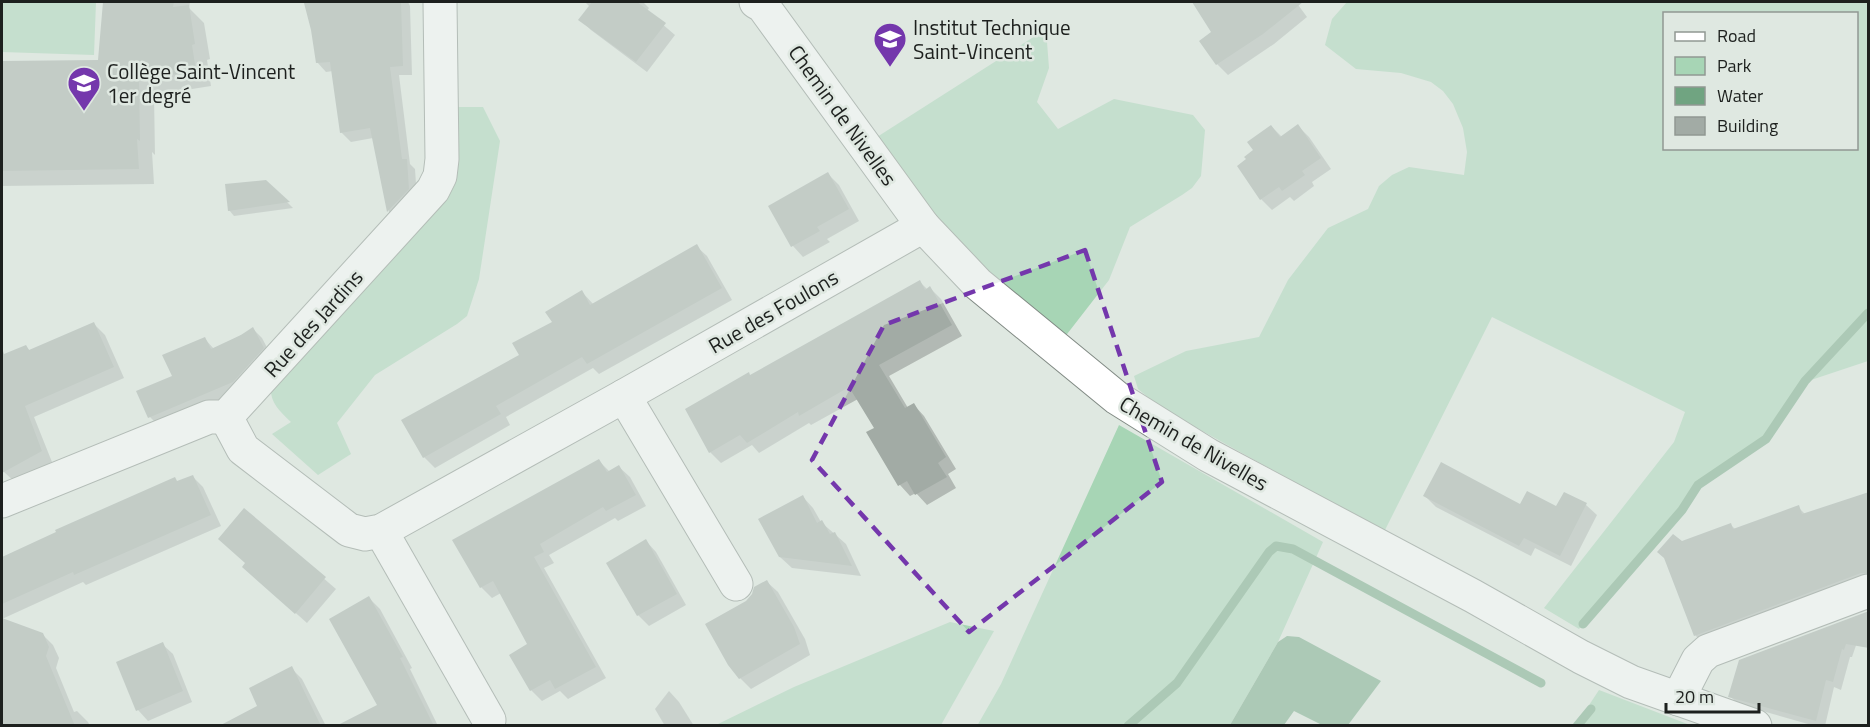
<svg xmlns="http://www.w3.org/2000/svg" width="1870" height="727" font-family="'Titillium Web',sans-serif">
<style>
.green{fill:#a7d5b5;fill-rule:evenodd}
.water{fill:#70a481}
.shadow{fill:#0003}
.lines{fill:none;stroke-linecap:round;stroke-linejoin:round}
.stream{stroke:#70a481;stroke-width:9}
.building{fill:#a2aba5}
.street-casing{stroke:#818a84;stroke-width:35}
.street{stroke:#fff;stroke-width:33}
.marked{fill:none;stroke:#7437ac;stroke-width:4.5;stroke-dasharray:12 8;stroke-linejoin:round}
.labels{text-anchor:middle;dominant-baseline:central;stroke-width:5;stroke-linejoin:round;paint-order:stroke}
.poi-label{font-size:21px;fill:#1d201e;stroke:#dfe8e1;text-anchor:start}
.street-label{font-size:21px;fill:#1d201e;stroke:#dfe8e1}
</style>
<rect width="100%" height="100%" fill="#dfe8e1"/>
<g class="green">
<path d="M2,2H96L94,55L2,52Z"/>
<path d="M1347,2H1868V361L1805,382L1770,434L1753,448L1698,485L1682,510L1579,629L1544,608L1674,442L1685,412L1492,317L1384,532L1161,408L1138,389L1134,376L1186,351L1259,337L1288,280L1328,228L1368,209L1379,186L1392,175L1409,167L1464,175L1467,152L1463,128L1453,104L1443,91L1431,82L1401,73L1356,69L1325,45L1332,19ZM1664,14H1856V148H1664Z"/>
<path d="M1046,29L1049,68L1037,102L1058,129L1114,99L1193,115L1205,130L1201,176L1192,188L1182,195L1130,227L1109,280L1064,338L981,267L931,212L877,137Z"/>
<path d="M451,107H483L500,141L479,279L467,316L457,324L375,375L337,423L351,454L318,475L272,434L291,422C278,410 269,401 271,384L435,204Z"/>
<path d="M1119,425L1323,542L1278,642L1230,725L977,726L1001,684Z"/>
<path d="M950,622L994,631L941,725H716L794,687Z"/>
<path d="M1599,690L1690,725H1576Z"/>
</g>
<path class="water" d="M1287,636L1299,637L1381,681L1348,725H1322L1294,711L1284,725H1230L1278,642Z"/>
<g class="shadow">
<path d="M104,2H190L189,8L204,23L210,59L207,60L211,86L154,95L155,155L152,152L154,184L2,186V62L100,61Z"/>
<path d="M317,2H408L410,6L412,75H399L410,164L415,169L417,199L398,220L389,212L373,138L351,142L341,132L333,71L326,72L317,62Z"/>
<path d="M585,2H643L649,8L647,11L675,35L647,72L591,30L580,19L590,7Z"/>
<path d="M1210,2H1221L1233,16L1254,2H1296L1307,17L1274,44L1228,75L1217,64L1213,33L1199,10Z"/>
<path d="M1271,126L1282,137L1298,126L1309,137L1331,169L1312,182L1314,186L1294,201L1290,197L1272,210L1261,199L1255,151Z"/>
<path d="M828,174L839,185L859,221L827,239L830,242L803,257L793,246L770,207Z"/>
<path d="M266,181L293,208L234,216L229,210Z"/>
<path d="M696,246L707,256L732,300L599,374L593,368L506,417L510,425L435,468L424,457L403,420L521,355L582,292L594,305Z"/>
<path d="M920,282L928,290L930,288L941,299L962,336L889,376L908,408L914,405L924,416L956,469L948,474L956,488L927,505L916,493L910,496L900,485L868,433L876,428L858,399L811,425L809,423L759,453L752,445L721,463L710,452L750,376Z"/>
<path d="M94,324L105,335L124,378L34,417L52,462L15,482L4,472L2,465V353L4,356L26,347L30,351Z"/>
<path d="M253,329L262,338L272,357L242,390L159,426L150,417L174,377L205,339L214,349Z"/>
<path d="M599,461L610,472L619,467L630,477L646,506L618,521L615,518L549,555L554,563L544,568L606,678L568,699L560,691L542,701L531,690L529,645L501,593L492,598L481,587Z"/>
<path d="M192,476L203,487L221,526L86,585L83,582L2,619V565L4,564L2,558Z"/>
<path d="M1868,493V583L1704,644L1695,635L1666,559L1682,543L1731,525L1736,530L1798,507L1805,514Z"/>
<path d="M1425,496L1557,508L1586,505L1597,515L1571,566L1535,548L1531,556L1436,507Z"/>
<path d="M803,497L813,508L821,522L846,544L861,576L792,568L780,557Z"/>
<path d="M244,510L336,589L307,623L244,567L247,563Z"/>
<path d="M646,541L656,552L686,605L649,626L638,615Z"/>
<path d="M767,582L778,592L805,639L810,655L751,689L740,678L747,602Z"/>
<path d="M369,598L380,609L412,668L410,669L438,726H339L379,706Z"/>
<path d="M2,620L42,634L53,645L59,658L56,668L74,712L77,711L88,722L90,726H16L6,722L2,717Z"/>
<path d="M1863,625L1852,657H1850L1841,690L1834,687L1825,726H1815L1738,704L1730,696Z"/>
<path d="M162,644L173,654L192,702L148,721L138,710L118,663Z"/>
<path d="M291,668L302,679L326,726H246L259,706Z"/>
<path d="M669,691L679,702L694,726H665L655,709Z"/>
</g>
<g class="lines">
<g class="stream">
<path d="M1583,624L1682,510L1698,485L1766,439L1805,381L1868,313"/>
<path d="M1128,726L1177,683L1269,552L1276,546L1293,549L1541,683"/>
<path d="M1577,726L1591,709"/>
</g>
</g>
<g class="building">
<path d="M103,2H174L173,7L189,5L195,44L192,45L196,71L139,80L140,141L137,139L139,169L2,171V61L98,60Z"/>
<path d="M318,2H401L403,66L390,67L402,159H407L409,189L387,212L370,128L340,133L330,62L316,63L311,30L304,3Z"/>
<path d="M592,2H637L666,23L636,62L578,20Z"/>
<path d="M1192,2H1303L1263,34L1216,65L1199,41L1211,32Z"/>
<path d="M1298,124L1321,158L1302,171L1305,175L1282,191L1279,187L1260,200L1237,166L1246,159L1244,157L1253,150L1247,142L1271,125L1280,137Z"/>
<path d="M828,172L849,209L817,227L820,231L791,247L768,206Z"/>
<path d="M266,180L290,202L228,211L225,184Z"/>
<path d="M697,244L722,288L587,364L582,357L496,406L501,414L423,458L401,420L519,355L512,343L552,322L545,312L582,290L590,305Z"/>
<path d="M920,280L925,290L930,286L952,325L879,365L905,408L914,403L946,457L938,463L947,477L915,495L907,481L898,486L866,432L874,428L849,387L799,416L798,412L747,443L740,435L709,453L685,409L749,372L750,375Z"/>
<path d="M94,322L114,367L25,406L42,451L2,473V352L3,351L4,354L26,345L29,350Z"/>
<path d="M253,327L264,348L233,382L148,418L136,391L172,376L162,355L205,337L211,349L241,335Z"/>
<path d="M599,459L607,472L619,465L636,495L606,511L603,507L540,544L544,552L534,557L596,667L555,689L550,680L530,691L509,655L527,644L493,581L480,588L452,540Z"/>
<path d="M1441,462L1520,504L1527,491L1556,506L1564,492L1587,503L1560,556L1524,538L1519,546L1423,496Z"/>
<path d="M193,475L211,515L74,575L73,572L2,604V557L56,532L55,530L175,477L177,481Z"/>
<path d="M1869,492V573H1861L1694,636L1664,558L1657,552L1673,534L1682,541L1731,523L1733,529L1799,505L1802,514Z"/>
<path d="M803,495L817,523L822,520L830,534L835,532L852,566L779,557L758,519Z"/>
<path d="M244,508L326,577L295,614L242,567L245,563L218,539Z"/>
<path d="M646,539L677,594L637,616L606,563Z"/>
<path d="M767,580L794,627L800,644L739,679L728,665L705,624L746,601L752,594L754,587Z"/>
<path d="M369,596L403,657L400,658L434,726H336L377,705L329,619Z"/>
<path d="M1869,611V648L1846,644L1844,650L1842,649L1833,682L1826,680L1816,721L1728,697L1739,660Z"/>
<path d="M2,618L43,633L49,647L46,656L75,726H2Z"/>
<path d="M163,642L183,691L136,711L116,662Z"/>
<path d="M292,666L321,726H219L257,706L249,688Z"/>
</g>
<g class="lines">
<g class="street-casing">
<g id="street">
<path d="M756,2L763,6L923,226L978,284L1117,398L1208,455L1473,596L1581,657L1631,682L1755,726"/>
<path d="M624,396L736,584"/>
<path d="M226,417L243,449L349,530L365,534L381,531L624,396L923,226"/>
<path d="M2,501L209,417H226L433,190L440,176L442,159L440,2"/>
<path d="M381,531L489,720"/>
<path d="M1678,699L1698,660L1708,651L1868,591"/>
</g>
</g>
<use href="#street" class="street"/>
</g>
<path d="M0 0H1870V727H0ZM1085,250L1162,482L969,632L812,460L884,325Z" fill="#dfe8e1" fill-opacity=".55" fill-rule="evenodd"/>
<path class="marked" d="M1085,250L1162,482L969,632L812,460L884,325Z"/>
<defs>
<g id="school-pin" transform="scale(1.725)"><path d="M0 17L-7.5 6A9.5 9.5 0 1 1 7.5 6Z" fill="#7437ac" stroke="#dfe8e1"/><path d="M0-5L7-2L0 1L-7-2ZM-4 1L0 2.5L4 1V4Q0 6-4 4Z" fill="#fff"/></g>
</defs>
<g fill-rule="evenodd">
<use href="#school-pin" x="890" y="39"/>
<use href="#school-pin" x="84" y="83"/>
</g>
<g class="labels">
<g class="poi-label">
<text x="913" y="27">Institut Technique<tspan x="913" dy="24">Saint-Vincent</tspan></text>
<text x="107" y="71">Collège Saint-Vincent<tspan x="107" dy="24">1er degré</tspan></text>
</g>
<g class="street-label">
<text transform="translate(843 115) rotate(54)">Chemin de Nivelles</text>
<text transform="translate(773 311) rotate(-30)">Rue des Foulons</text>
<text transform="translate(313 323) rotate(-48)">Rue des Jardins</text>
<text transform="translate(1194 443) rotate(30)">Chemin de Nivelles</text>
</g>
</g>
<rect width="1870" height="727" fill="none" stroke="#1d201e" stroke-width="6"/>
<rect x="1663" y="12" width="195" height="138" fill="#dfe8e1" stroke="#919893" stroke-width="1.5"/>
<rect x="1675" y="32" width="30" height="9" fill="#ffffff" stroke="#919893" stroke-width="1.5"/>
<text x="1717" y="42" font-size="18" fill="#1d201e">Road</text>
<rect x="1675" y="57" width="30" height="18" fill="#a7d5b5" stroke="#919893" stroke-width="1.5"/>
<text x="1717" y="72" font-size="18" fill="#1d201e">Park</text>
<rect x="1675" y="87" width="30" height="18" fill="#70a481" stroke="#919893" stroke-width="1.5"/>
<text x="1717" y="102" font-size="18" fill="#1d201e">Water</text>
<rect x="1675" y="117" width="30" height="18" fill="#a2aba5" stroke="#919893" stroke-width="1.5"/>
<text x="1717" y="132" font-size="18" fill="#1d201e">Building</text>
<path d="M1666 703v9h93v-9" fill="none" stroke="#1d201e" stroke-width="3"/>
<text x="1675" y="703" font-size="18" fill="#1d201e" stroke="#dfe8e1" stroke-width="4.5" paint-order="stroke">20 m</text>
</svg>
